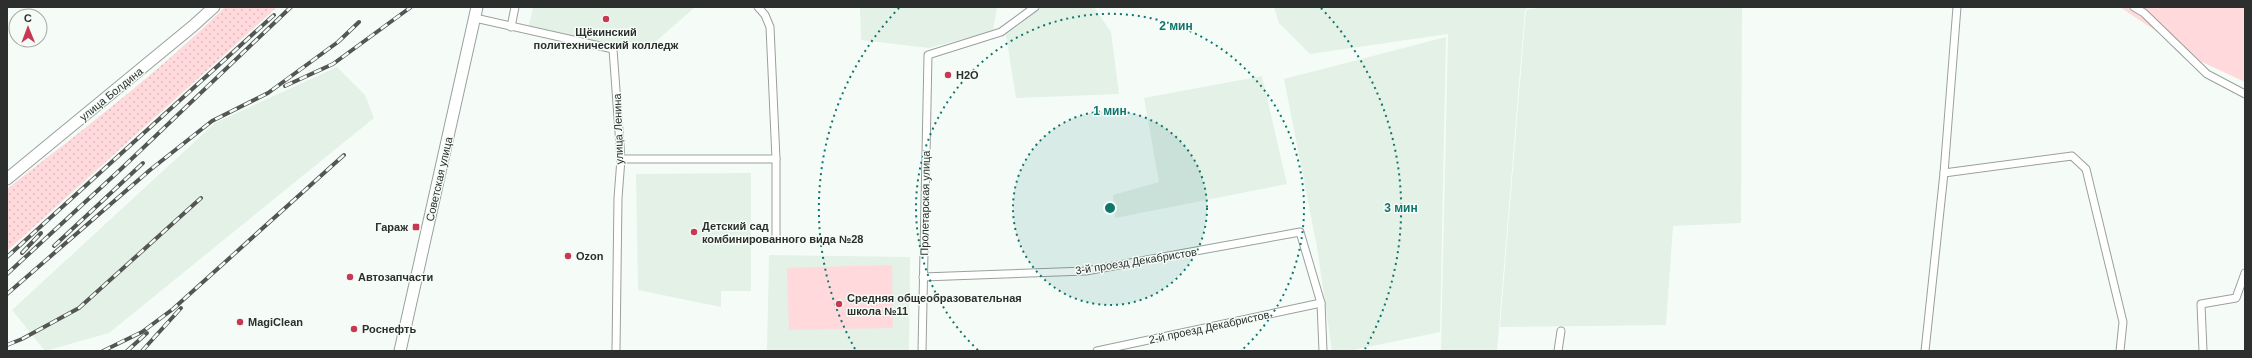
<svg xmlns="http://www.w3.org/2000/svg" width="2252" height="358" font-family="Helvetica,sans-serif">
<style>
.built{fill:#e3f1e7}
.grass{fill:url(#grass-dots)}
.green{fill:#ffd9db}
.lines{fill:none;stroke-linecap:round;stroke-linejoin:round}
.street-casing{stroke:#9aa09c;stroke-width:9}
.primary-casing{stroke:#9aa09c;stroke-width:13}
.street{stroke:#fff;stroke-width:7}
.primary{stroke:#fff;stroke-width:11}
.rail-casing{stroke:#535654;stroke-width:4}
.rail{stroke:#f5fcf7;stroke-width:2.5;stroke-dasharray:8;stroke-linecap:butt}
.ring{fill:none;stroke:#0f766e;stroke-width:2;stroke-dasharray:2 4}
.poi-dot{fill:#c83852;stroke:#f5fcf7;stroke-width:1.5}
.labels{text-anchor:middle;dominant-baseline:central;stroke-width:3;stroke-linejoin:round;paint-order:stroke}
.poi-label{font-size:11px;font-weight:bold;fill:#2c2f2d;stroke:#f5fcf7;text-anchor:start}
.street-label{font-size:11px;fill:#2c2f2d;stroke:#f5fcf7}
.centre{fill:#0f766e;stroke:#f5fcf7;stroke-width:2}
.ring-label{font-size:12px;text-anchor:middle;font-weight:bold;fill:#0f766e;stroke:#f5fcf7;stroke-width:3;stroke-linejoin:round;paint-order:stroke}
</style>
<defs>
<pattern id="grass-dots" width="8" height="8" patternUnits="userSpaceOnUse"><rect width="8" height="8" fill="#ffd9db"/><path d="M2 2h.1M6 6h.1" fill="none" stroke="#dbbbbc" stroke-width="1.8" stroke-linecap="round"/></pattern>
</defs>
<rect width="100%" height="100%" fill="#f5fcf7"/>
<g class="built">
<path d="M530,7H695L654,43L588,42L528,28L533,9Z"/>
<path d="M860,7H997L993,31L929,48L861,40Z"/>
<path d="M1041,7H1094L1111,32L1119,94L1016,98L1005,29Z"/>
<path d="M1274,7H1528L1525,10L1497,351H1441L1448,34L1310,54L1279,23Z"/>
<path d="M1542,7H1742L1741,223L1673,226L1666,325L1500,327L1526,10Z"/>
<path d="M1446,37L1440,332L1348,351H1332L1317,247L1284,79Z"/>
<path d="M337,67L365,95L374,118L109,333L45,351L12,310L215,123Z"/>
<path d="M1262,76L1287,184L1115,218L1113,195L1159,182L1144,98Z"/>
<path d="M751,173V291H721V307L638,290L636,174Z"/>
<path d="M769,255L910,257L909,351H767Z"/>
</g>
<path class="grass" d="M225,7H277L7,251V189C81,131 158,73 225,7Z"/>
<g class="green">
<path d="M2120,7H2245V82L2202,62Z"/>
<path d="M892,265L893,328L789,330L787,268Z"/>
</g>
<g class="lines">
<g class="street-casing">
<g id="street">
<path d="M2134,7L2144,13L2207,74L2245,94"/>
<path d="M475,18L613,49L621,159L618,198L616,351"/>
<path d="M511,27L515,7"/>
<path d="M621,159H776L770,27L765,15L758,7"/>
<path d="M776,159V237"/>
<path d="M1944,173L2072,156L2086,169L2123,322L2120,351"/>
<path d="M923,277L1086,271L1300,232L1321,303L1323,351"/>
<path d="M922,351L928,55L1001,32L1035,7"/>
<path d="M1097,351L1321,303"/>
<path d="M1558,351L1561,331"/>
<path d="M1925,351L1944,173L1957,7"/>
<path d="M2203,351L2201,304L2236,298L2245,273"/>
</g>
</g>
<g class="primary-casing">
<g id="primary">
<path d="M7,179L193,26L214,7"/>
<path d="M400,351L477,7"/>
</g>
</g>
<use href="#street" class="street"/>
<use href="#primary" class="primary"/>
<g class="rail-casing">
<g id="rail">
<path d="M285,86L333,64L411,7"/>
<path d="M54,246L143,163"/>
<path d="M22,253L41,233"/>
<path d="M7,257L274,15"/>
<path d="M7,274L121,169L291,7"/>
<path d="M7,294L150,170L212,121L268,93L338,42L359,22"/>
<path d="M7,345L22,339L79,308L201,198"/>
<path d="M103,351L142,332L173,309L344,155"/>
<path d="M127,351L147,333"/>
<path d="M142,351L181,308"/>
</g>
</g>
<use href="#rail" class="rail"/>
</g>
<circle cx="1110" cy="208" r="97" fill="#0f766e" fill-opacity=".12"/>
<g class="ring">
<circle cx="1110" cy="208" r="97"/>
<path d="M978 350A194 194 0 1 1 1242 350"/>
<path d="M855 349A291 291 0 0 1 899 8M1321 8A291 291 0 0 1 1365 349"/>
</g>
<g class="poi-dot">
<circle cx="606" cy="19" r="4"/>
<circle cx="948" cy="75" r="4"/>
<rect x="412" y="223" width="8" height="8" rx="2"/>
<circle cx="694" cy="232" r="4"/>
<circle cx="568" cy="256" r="4"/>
<circle cx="350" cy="277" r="4"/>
<circle cx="839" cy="304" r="4"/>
<circle cx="240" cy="322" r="4"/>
<circle cx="354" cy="329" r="4"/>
</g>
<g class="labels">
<g class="poi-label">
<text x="606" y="32" text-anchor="middle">Щёкинский<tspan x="606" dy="13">политехнический колледж</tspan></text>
<text x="956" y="75">Н2О</text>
<text x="702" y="226">Детский сад<tspan x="702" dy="13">комбинированного вида №28</tspan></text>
<text x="408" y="227" text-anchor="end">Гараж</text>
<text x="576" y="256">Ozon</text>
<text x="358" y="277">Автозапчасти</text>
<text x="847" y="298">Средняя общеобразовательная<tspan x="847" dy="13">школа №11</tspan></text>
<text x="248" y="322">MagiClean</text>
<text x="362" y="329">Роснефть</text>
</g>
<g class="street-label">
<text transform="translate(111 94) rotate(-39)">улица Болдина</text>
<text transform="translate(618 129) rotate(-92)">улица Ленина</text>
<text transform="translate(439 179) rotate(-77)">Советская улица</text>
<text transform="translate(925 203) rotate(-89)">Пролетарская улица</text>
<text transform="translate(1136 261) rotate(-9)">3-й проезд Декабристов</text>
<text transform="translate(1209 327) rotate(-12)">2-й проезд Декабристов</text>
</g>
</g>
<circle cx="1110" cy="208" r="6" class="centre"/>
<g class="ring-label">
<text x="1176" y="30">2 мин</text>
<text x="1110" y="115">1 мин</text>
<text x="1401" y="212">3 мин</text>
</g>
<rect width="2252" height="358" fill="none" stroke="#2c2f2d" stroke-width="16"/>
<g transform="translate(28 28) rotate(359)"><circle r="19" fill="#f5fcf7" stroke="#a5aaa6"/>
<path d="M0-3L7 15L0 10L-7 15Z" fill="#c83852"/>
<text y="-6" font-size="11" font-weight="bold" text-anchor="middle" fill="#2c2f2d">С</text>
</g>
</svg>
